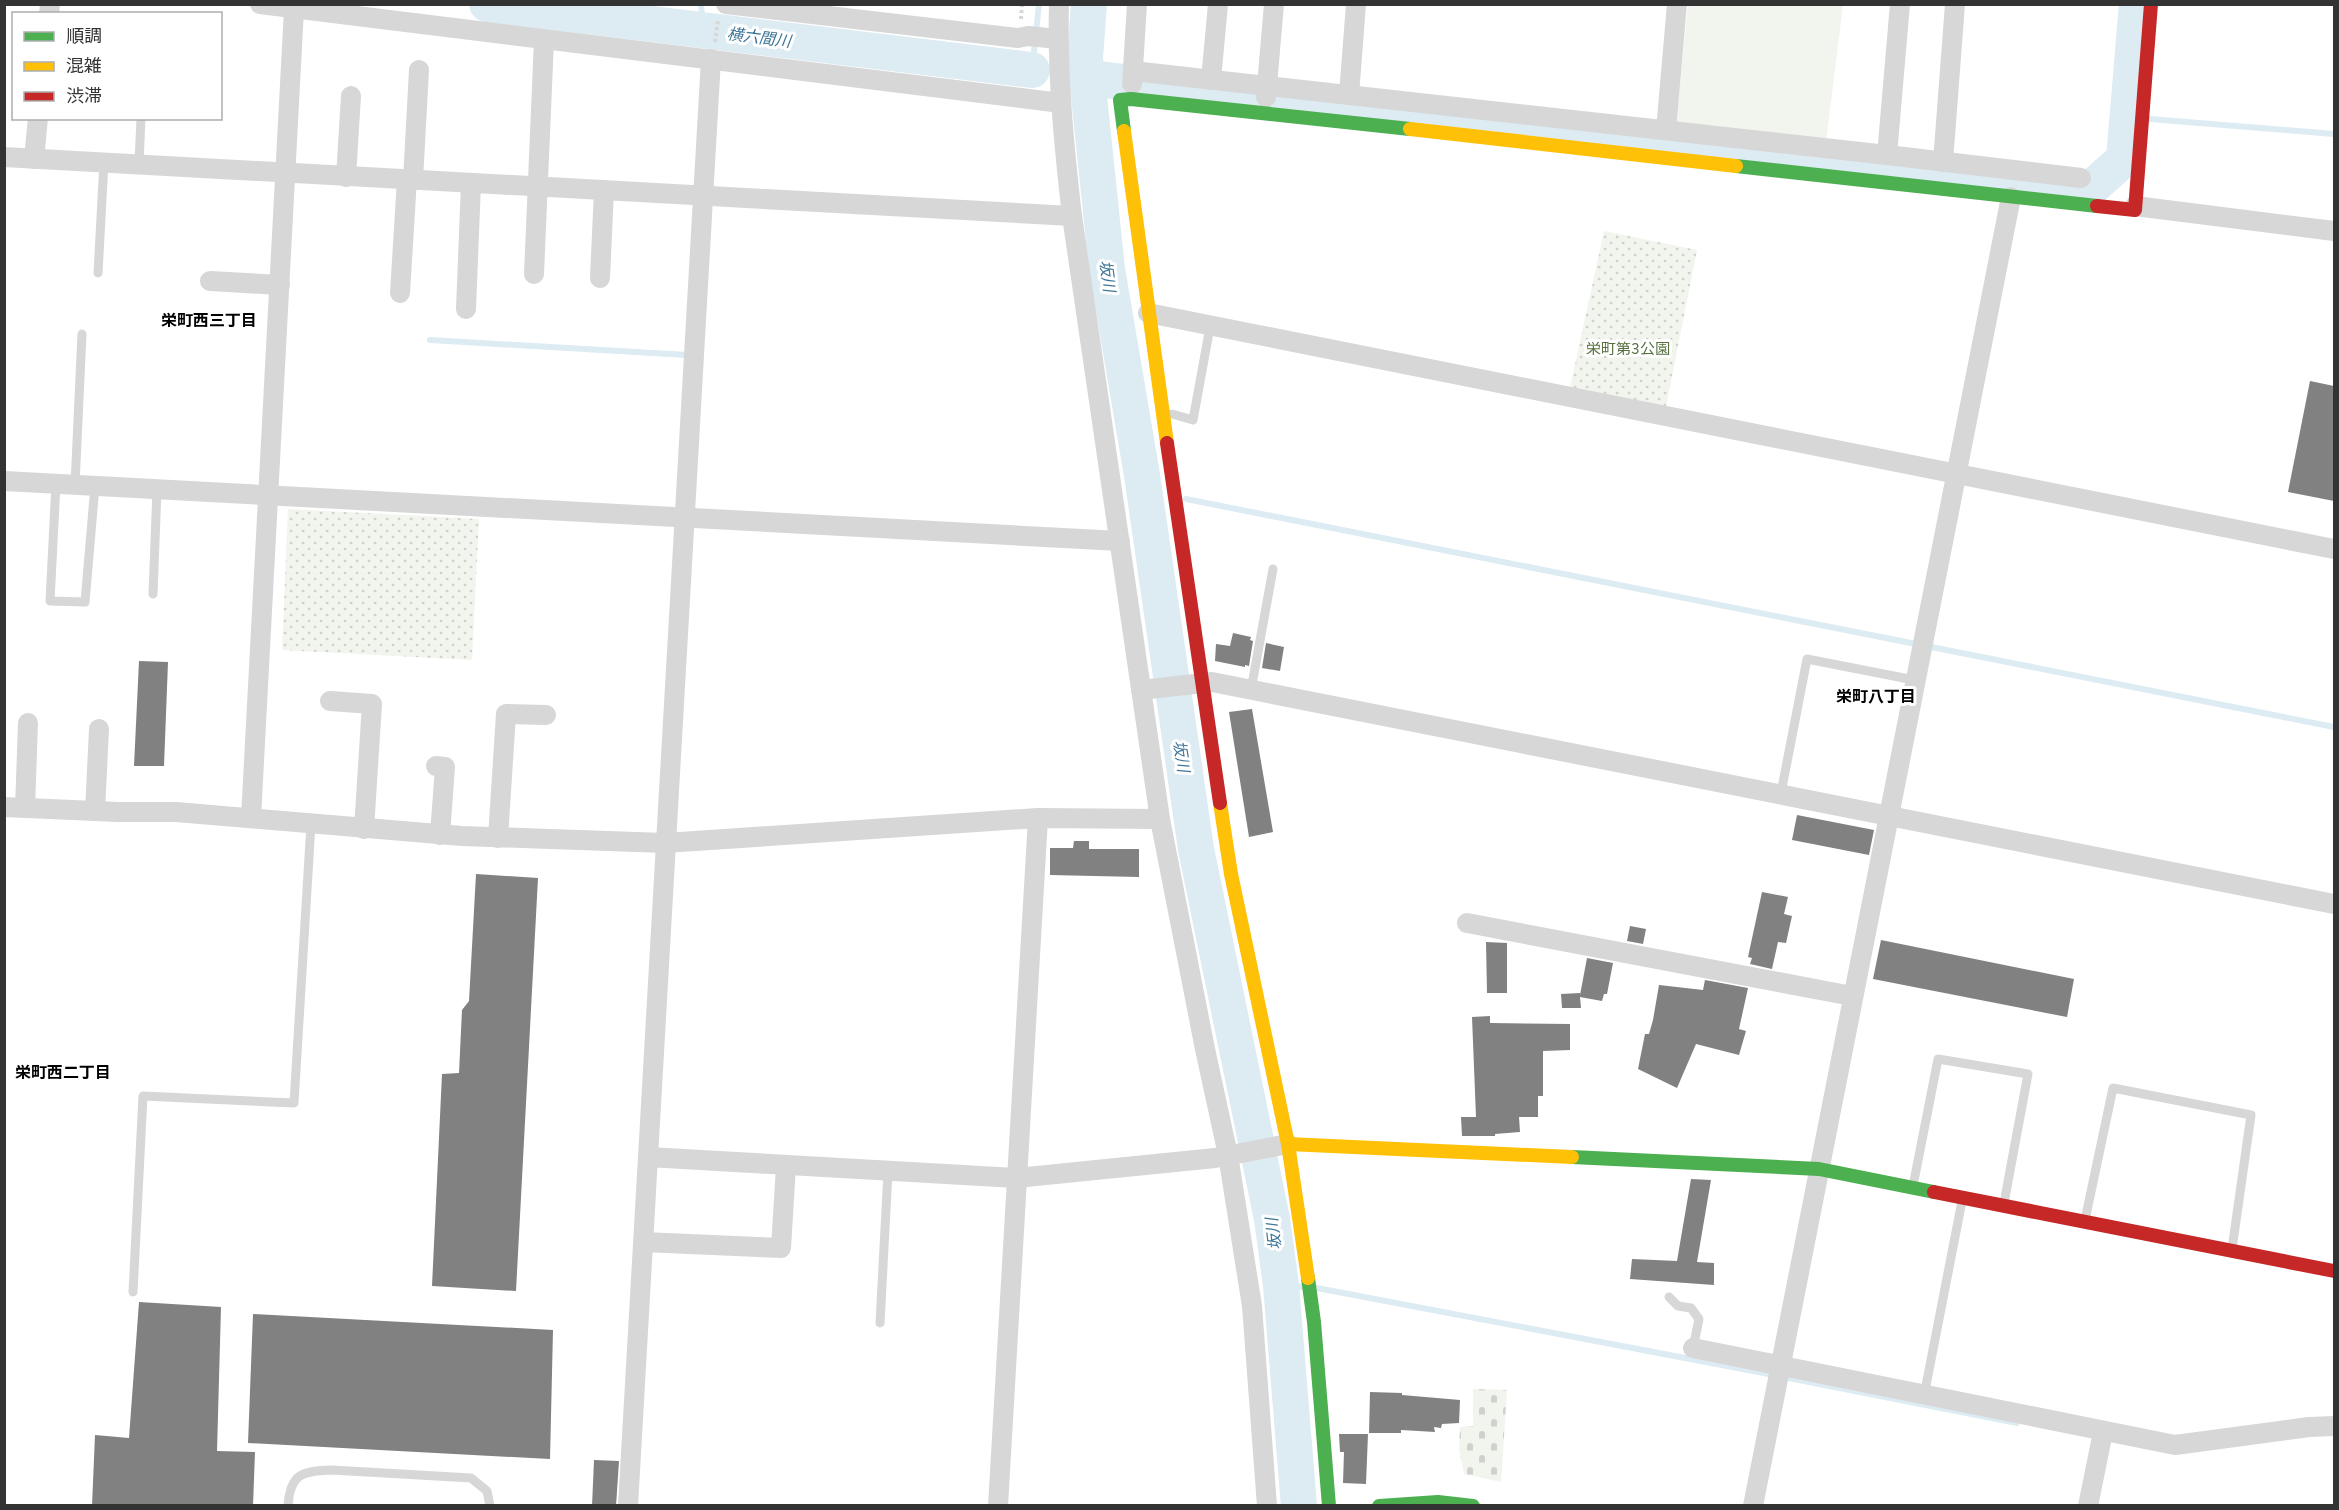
<svg xmlns="http://www.w3.org/2000/svg" width="2339" height="1510" font-family="'IBM Plex Sans','Noto Sans JP',sans-serif">
<style>
.green{fill:url(#green-dots)}
.cemetery{fill:url(#cemetery-stones)}
.pitch{fill:#f1f5ed}
.lines{fill:none;stroke-linecap:round;stroke-linejoin:round}
.stream{stroke:#ddebf3;stroke-width:6}
.river{stroke:#ddebf3;stroke-width:36}
.building{fill:#818181}
.path{stroke:#d6d6d6;stroke-width:4;stroke-dasharray:3 3;stroke-linecap:butt}
.lane{stroke:#d7d7d7;stroke-width:9}
.street{stroke:#d7d7d7;stroke-width:20}
.fast{stroke:#4caf50;stroke-width:14}
.slow{stroke:#ffc107;stroke-width:14}
.jam{stroke:#c62828;stroke-width:14}
.labels{text-anchor:middle;dominant-baseline:central;stroke-width:6;stroke-linejoin:round;paint-order:stroke}
.park-label{font-size:15px;fill:#56703f;stroke:#fff}
.water-label{font-size:16px;font-style:italic;fill:#3f7597;stroke:#fff}
.neighbourhood-label{font-size:16px;font-weight:bold;fill:#000;stroke:#fff}
</style>
<defs>
<pattern id="green-dots" width="8" height="8" patternUnits="userSpaceOnUse" patternTransform="scale(1.5)"><rect width="8" height="8" fill="#f1f5ed"/><path d="M2 2h.1M6 6h.1" fill="none" stroke="#cfd2cc" stroke-width="1.8" stroke-linecap="round"/></pattern>
<pattern id="cemetery-stones" width="16" height="16" patternUnits="userSpaceOnUse" patternTransform="scale(1.5)"><rect width="16" height="16" fill="#f1f5ed"/><path d="M2 7V4a2 2 0 0 1 4 0v3zM10 15v-3a2 2 0 0 1 4 0v3z" fill="#cfd2cc"/></pattern>
</defs>
<rect width="100%" height="100%" fill="#fff"/>
<g class="green">
<path d="M1604,231L1697,250L1665,412L1568,397Z"/>
<path d="M288,509L479,519L472,660L282,650Z"/>
</g>
<path class="cemetery" d="M1473,1389L1507,1390L1501,1482L1464,1474L1459,1449L1460,1427L1473,1426Z"/>
<path class="pitch" d="M1688,5H1843L1826,142L1676,125Z"/>
<g class="lines">
<g class="stream">
<path d="M701,4L703,30"/>
<path d="M1032,70L1039,4"/>
<path d="M2150,119L2334,134"/>
<path d="M430,340L687,355"/>
<path d="M1186,499L2334,727"/>
<path d="M1281,1285L1301,1287"/>
<path d="M1317,1288L1748,1370L2017,1423"/>
</g>
<g class="river">
<path d="M487,4L1032,70"/>
<path d="M1089,4L1085,58L1107,269L1142,475L1196,849L1272,1219L1281,1285L1299,1506"/>
<path d="M1088,78L2088,191L2124,159L2137,4"/>
</g>
</g>
<g class="building">
<path d="M2310,381L2334,386V501L2288,492Z"/>
<path d="M1233,633L1251,637L1250,640L1253,641L1249,666L1245,665V667L1215,661L1216,644L1230,646Z"/>
<path d="M1266,643L1284,647L1280,671L1262,668Z"/>
<path d="M139,661L168,662L164,766H134Z"/>
<path d="M1252,709L1273,832L1249,837L1229,712Z"/>
<path d="M1797,815L1874,830L1869,855L1792,840Z"/>
<path d="M1074,841H1089V849H1139V877L1050,875V848H1073Z"/>
<path d="M476,874L538,878L516,1291L432,1286L442,1074L459,1073L462,1010L469,1001Z"/>
<path d="M1762,892L1788,897L1784,914L1792,916L1786,943L1778,942L1772,969L1750,964L1752,958L1748,957Z"/>
<path d="M1630,926L1646,929L1643,944L1627,941Z"/>
<path d="M1881,940L2074,979L2067,1017L1873,979Z"/>
<path d="M1486,942L1507,943V993H1487Z"/>
<path d="M1587,958L1613,963L1607,994H1604L1602,1001L1580,997L1581,1008H1562L1561,994L1580,993V995Z"/>
<path d="M1705,980L1748,988L1739,1029L1746,1031L1739,1055L1696,1044L1677,1088L1638,1069L1645,1034H1649L1653,1020L1659,985L1703,990Z"/>
<path d="M1490,1016V1023L1570,1024V1050L1543,1051V1096H1538V1117H1519L1520,1132L1495,1134V1136H1462L1461,1117H1476L1472,1017Z"/>
<path d="M1691,1179L1711,1180L1697,1262L1714,1263V1285L1630,1279L1632,1259L1677,1261Z"/>
<path d="M139,1302L221,1307L217,1451L255,1452L253,1506H92L95,1435L129,1438Z"/>
<path d="M253,1314L553,1330L550,1459L248,1443Z"/>
<path d="M1370,1392L1402,1393V1395L1460,1400L1459,1423L1442,1424L1441,1428L1434,1427L1435,1432L1401,1430V1433H1369Z"/>
<path d="M1339,1434H1368L1366,1484L1343,1483L1344,1452H1340Z"/>
<path d="M594,1460L619,1461L616,1506H592Z"/>
</g>
<g class="lines">
<g class="path">
<path d="M1021,19L1022,4"/>
<path d="M715,42L718,20"/>
</g>
<g class="lane">
<path d="M139,163L141,118"/>
<path d="M98,273L104,162"/>
<path d="M1172,414L1193,420L1210,327"/>
<path d="M56,484L50,601L85,602L95,486"/>
<path d="M75,485L82,334"/>
<path d="M153,594L157,489"/>
<path d="M1251,690L1273,569"/>
<path d="M1781,793L1807,659L1914,680"/>
<path d="M1913,1186L1938,1059L2028,1074L2004,1203"/>
<path d="M2085,1220L2113,1088L2251,1115L2232,1249"/>
<path d="M133,1292L143,1096L294,1103L311,824"/>
<path d="M1669,1297L1678,1306L1691,1308L1699,1319L1693,1348"/>
<path d="M880,1323L888,1172"/>
<path d="M1924,1396L1962,1201"/>
<path d="M288,1506C290,1473 303,1471 332,1470L471,1478L487,1491L490,1506"/>
</g>
<g class="street">
<path d="M260,4L1061,103"/>
<path d="M726,4L1018,38L1028,36L1058,39"/>
<path d="M1059,4C1057,75 1064,146 1072,216L1160,819L1205,1049L1228,1155L1252,1306L1267,1506"/>
<path d="M49,14L50,4"/>
<path d="M1133,71L1887,155L2081,178"/>
<path d="M1211,80L1218,4"/>
<path d="M1132,84L1137,4"/>
<path d="M1349,95L1356,4"/>
<path d="M1266,97L1274,4"/>
<path d="M1666,130L1677,4"/>
<path d="M1887,155L1900,4"/>
<path d="M4,157L1072,216"/>
<path d="M34,159L38,118"/>
<path d="M1943,162L1955,4"/>
<path d="M346,177L351,96"/>
<path d="M413,180L419,70"/>
<path d="M2135,206L2334,231"/>
<path d="M534,274L544,40"/>
<path d="M600,278L604,190"/>
<path d="M210,281L280,285"/>
<path d="M400,293L407,179"/>
<path d="M466,309L471,183"/>
<path d="M1148,313L2334,549"/>
<path d="M4,481L1120,541"/>
<path d="M1141,690L1212,682L2334,904"/>
<path d="M330,701L372,704L364,829"/>
<path d="M436,766L445,767L440,835"/>
<path d="M4,807L118,812H176L462,836L665,843L1038,818L1160,819"/>
<path d="M25,808L28,723"/>
<path d="M95,811L99,729"/>
<path d="M251,818L294,9"/>
<path d="M498,838L506,714L546,715"/>
<path d="M1467,923L1852,996"/>
<path d="M648,1157L711,59"/>
<path d="M643,1242L781,1248L786,1166"/>
<path d="M1693,1348L2175,1445L2309,1427L2334,1426"/>
<path d="M628,1506L648,1157L1016,1178L1215,1158L1288,1144"/>
<path d="M998,1506L1038,818"/>
<path d="M1753,1506L2011,197"/>
<path d="M2088,1506L2103,1432"/>
</g>
<g class="fast">
<path d="M1124,131L1120,100L1131,99L1410,129"/>
<path d="M1736,166L2097,206"/>
<path d="M1572,1157L1819,1169L1934,1192"/>
<path d="M1308,1278L1314,1322L1329,1506"/>
<path d="M1379,1506L1438,1502L1473,1506"/>
</g>
<g class="slow">
<path d="M1410,129L1736,166"/>
<path d="M1124,131L1167,443"/>
<path d="M1220,803L1231,874L1288,1144L1308,1278"/>
<path d="M1288,1144L1572,1157"/>
</g>
<g class="jam">
<path d="M2097,206L2135,210L2151,4"/>
<path d="M1167,443L1220,803"/>
<path d="M1934,1192L2334,1271"/>
</g>
</g>
<g class="labels">
<g class="park-label">
<text x="1628" y="348">栄町第3公園</text>
</g>
<g class="water-label">
<text transform="translate(759 37) rotate(7)">横六間川</text>
<text transform="translate(1108 276) rotate(82)">坂川</text>
<text transform="translate(1182 756) rotate(81)">坂川</text>
<text transform="translate(1273 1234) rotate(-97)">坂川</text>
</g>
<g class="neighbourhood-label">
<text x="209" y="320">栄町西三丁目</text>
<text x="1876" y="696">栄町八丁目</text>
<text x="63" y="1072">栄町西二丁目</text>
</g>
</g>
<rect width="2339" height="1510" fill="none" stroke="#333333" stroke-width="12"/>
<rect x="12" y="12" width="210" height="108" fill="#ffffff" stroke="#adadad" stroke-width="1.5"/>
<rect x="24" y="32" width="30" height="9" fill="#4caf50" stroke="#adadad" stroke-width="1.5"/>
<text x="66" y="42" font-size="18" fill="#333333">順調</text>
<rect x="24" y="62" width="30" height="9" fill="#ffc107" stroke="#adadad" stroke-width="1.5"/>
<text x="66" y="72" font-size="18" fill="#333333">混雑</text>
<rect x="24" y="92" width="30" height="9" fill="#c62828" stroke="#adadad" stroke-width="1.5"/>
<text x="66" y="102" font-size="18" fill="#333333">渋滞</text>
</svg>
